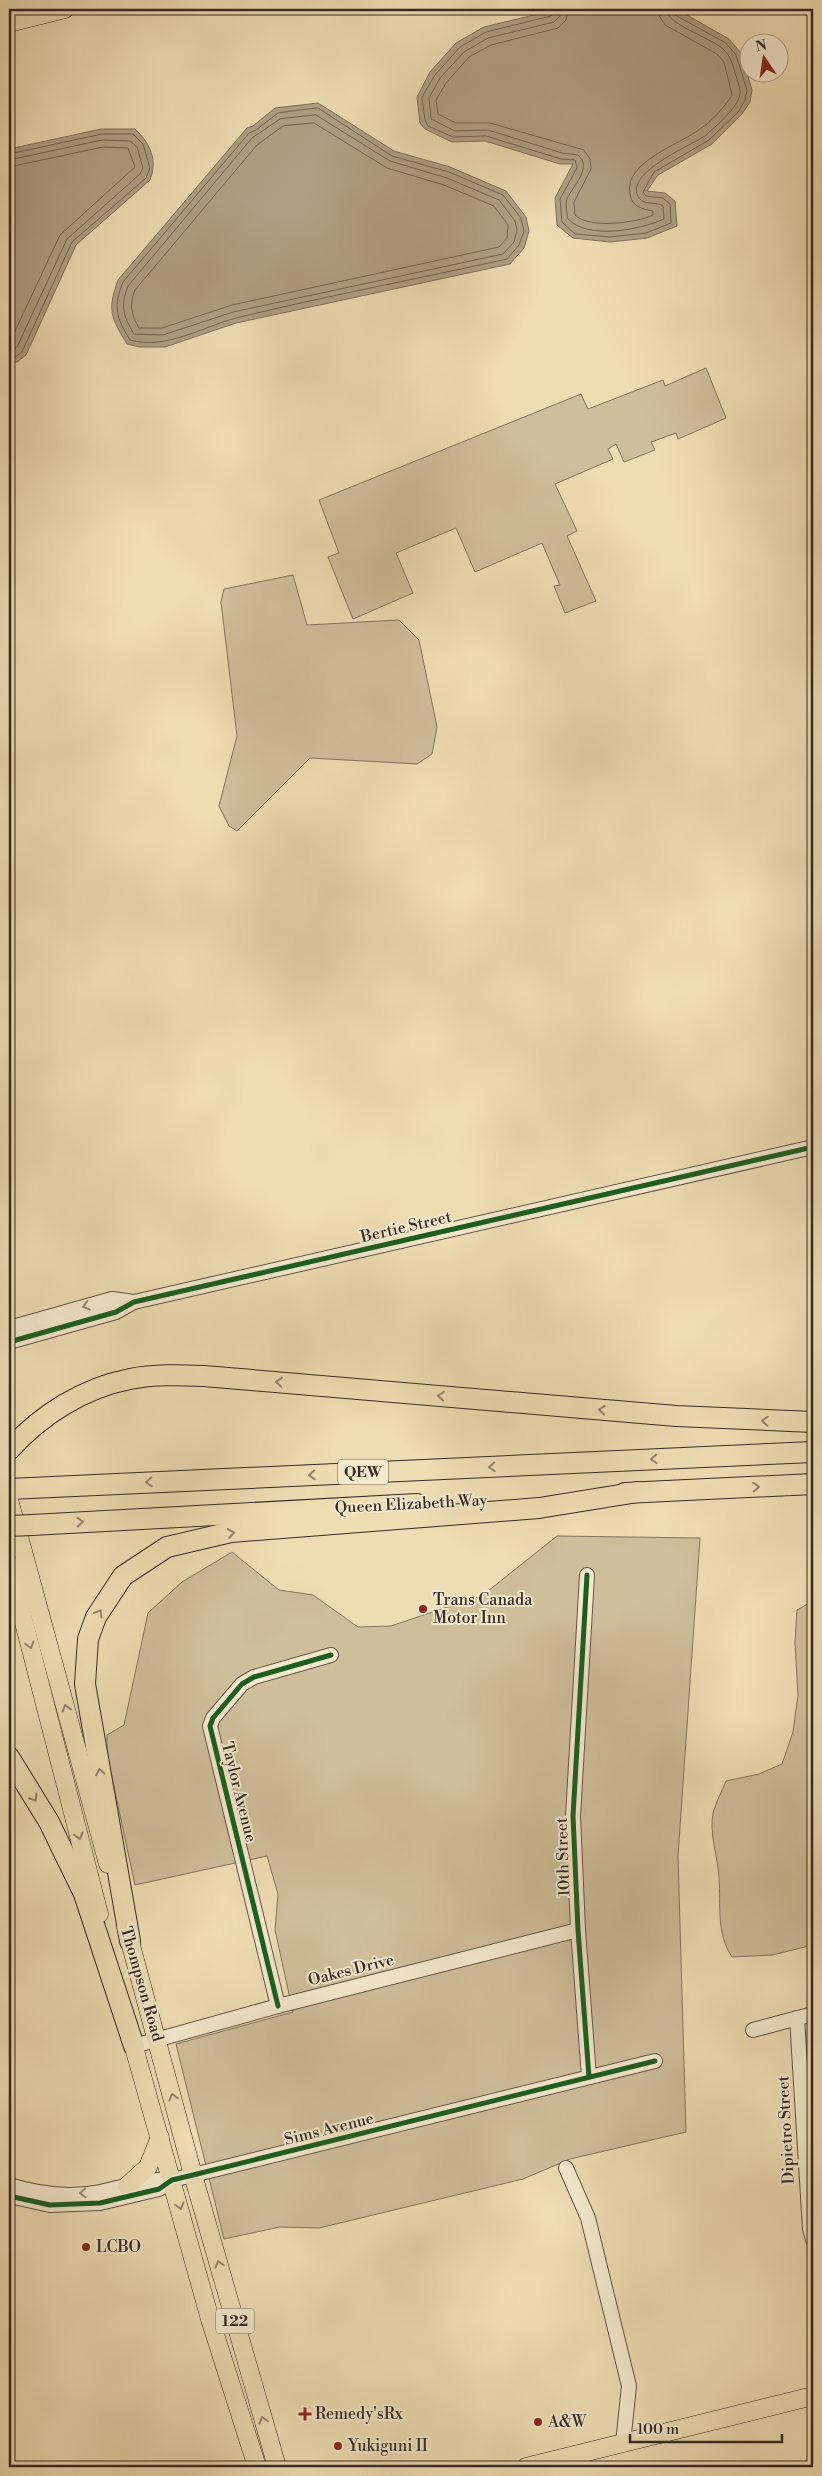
<svg xmlns="http://www.w3.org/2000/svg" width="822" height="2476" font-family="'Libre Bodoni',serif">
<style>
.green{fill:#cfbe9a;stroke:#82745f}
.water{fill:#af9f82;stroke:#7f705c}
.lines{fill:none;stroke-linecap:round;stroke-linejoin:round}
.shore{stroke:#726453;stroke-width:1}
.minor-casing{stroke:#645648;stroke-width:16}
.major-casing{stroke:#362a24;stroke-width:19}
.highway-casing{stroke:#362a24;stroke-width:22}
.minor{stroke:#f4e8cd;stroke-width:14}
.major{stroke:#eedcb2;stroke-width:18}
.highway{stroke:#eedcb2;stroke-width:20}
.highway-bridge-casing{stroke:#362a24;stroke-width:22;stroke-linecap:butt}
.highway-bridge{stroke:#eedcb2;stroke-width:20}
.cycleway-casing{stroke:#f4e8cd;stroke-width:8}
.cycleway{stroke:#1b5e20;stroke-width:5}
.oneway{stroke:#958978}
.oneway2{stroke:#92836b}
.poi-dot{fill:#8f2418;stroke:#f4e8cd;stroke-width:2}
.labels{text-anchor:middle;dominant-baseline:central;stroke-width:4;stroke-linejoin:round;paint-order:stroke}
.shield{fill:#f4e8cd;stroke:#6f6357;stroke-width:1}
.shield-label{font-size:15px;font-weight:bold;fill:#362a24}
.street-label{font-size:16px;fill:#362a24;stroke:#f4e8cd}
.poi-label{font-size:16px;fill:#362a24;stroke:#f4e8cd;text-anchor:start}
</style>
<rect width="100%" height="100%" fill="#eedcb2"/>
<filter id="stains"><feTurbulence type="fractalNoise" baseFrequency=".004" numOctaves="4"/><feColorMatrix values="0 0 0 0 .2 0 0 0 0 .09 0 0 0 0 .02 0 0 0 .5 -.17"/></filter>
<radialGradient id="worn" r=".72"><stop offset=".6" stop-color="#630" stop-opacity="0"/><stop offset="1" stop-color="#630" stop-opacity=".3"/></radialGradient>
<g class="green">
<path d="M706,368L726,418L678,439L676,433L651,442L655,450L624,462L616,444L608,449L613,459L555,484L577,531L567,536L596,601L565,613L554,586L560,585L542,543L475,572L456,528L396,553L413,593L353,619L328,557L339,553L319,500L581,394L588,409L663,380L665,386Z"/>
<path d="M293,575L307,625L399,620L419,640L437,727L432,754L417,764L310,758L237,831L229,826L219,806L237,736L221,602L224,589Z"/>
<path d="M557,1536L700,1538L678,1856L686,2132L570,2159L523,2179L319,2228L280,2227L224,2239L176,2044L293,2012L275,1930L278,1894L267,1856L135,1885L107,1754V1735L124,1725L148,1613L182,1582L232,1552L279,1590L313,1595L358,1627L391,1626L483,1595Z"/>
<path d="M813,1601V1945L772,1955L732,1957C716,1933 721,1906 719,1878C718,1856 709,1835 713,1813C716,1802 722,1791 726,1781L759,1774L782,1764L793,1732L798,1695L795,1643L797,1610Z"/>
</g>
<g class="water">
<path d="M559,9H671L687,15L729,39L741,53L752,90L750,102L742,114L712,144L658,175L647,191L665,193L675,201L677,226L647,238L610,242L573,238L557,225L555,198L573,164H560L485,141L452,142L425,129L420,123L417,97L430,72L456,43L484,27Z"/>
<path d="M318,103L394,151L450,167L506,191L526,217L529,231L524,248L510,264L236,323L165,347H140L127,344C111,317 107,311 118,280L247,128L253,126L275,108Z"/>
<path d="M101,129H135C150,143 158,160 150,180L76,245L26,355L17,362L9,364V149Z"/>
</g>
<g class="lines">
<g class="shore">
<path d="M555,9L551,16L486,32L460,47L435,75L422,97L425,121L428,126L453,137L486,136L561,159L575,160L577,168L560,199L562,222L575,234L610,237L646,233L671,223L670,204L663,198L646,196L643,192L654,172L709,140L739,111L745,100L747,90L736,55L726,43L675,15L672,9"/>
<path d="M561,9L560,16L554,22L488,38L464,52L440,78L429,98L431,119L455,131L488,130L562,153L578,155C593,168 573,185 567,199C565,204 567,213 568,219C589,240 639,230 664,219L663,206C656,201 645,206 639,198C622,173 693,145 706,135C716,126 734,111 739,98C742,91 738,83 736,76C733,66 731,56 723,49C710,37 667,25 666,9"/>
<path d="M569,9L566,20L558,28L491,45L469,57L446,83L436,100L438,114L456,123H490L584,150L590,159L591,169L574,202L575,215C589,229 636,223 653,215V211C642,209 632,207 630,194C623,162 681,144 700,129C712,121 725,107 732,95L724,62L717,54L665,25L660,17L658,9"/>
<path d="M318,108L392,156L449,172L503,195L521,218L524,231L519,245L507,259C417,279 326,296 236,318C202,327 166,350 130,340C116,317 113,307 123,282L249,133L256,130L278,113Z"/>
<path d="M316,115L390,161L447,178L499,200L515,221L517,230L514,242L503,254L233,312L163,335L134,334C123,315 120,306 128,286L252,138L280,119Z"/>
<path d="M314,123L387,168L444,185L494,206L508,225L507,238L499,247L232,305L162,328H139C131,314 129,305 135,290L257,145L283,126Z"/>
<path d="M9,154L102,134H133L143,144L150,168L146,178L72,242L22,352L15,357L9,358"/>
<path d="M9,160L102,140L130,141L137,147L143,168L140,174L67,239L17,347L9,352"/>
<path d="M9,167L103,147L128,148L135,167L60,235L9,344"/>
</g>
<g class="minor-casing">
<g id="minor">
<path d="M9,1328L112,1299L134,1302"/>
<path d="M9,1342L116,1312L134,1302L813,1147"/>
<path d="M587,1575L573,1816L578,1930L589,2077"/>
<path d="M278,2006L210,1726L213,1718L242,1684L254,1677L331,1655"/>
<path d="M797,2018L810,2229L813,2240"/>
<path d="M753,2030L813,2014"/>
<path d="M134,2046L278,2006L578,1930"/>
<path d="M566,2168L588,2218L629,2386L623,2443"/>
<path d="M9,2185C38,2194 70,2198 100,2192C125,2187 148,2178 172,2180"/>
<path d="M9,2196L50,2205L100,2203L159,2189L172,2180L193,2175L655,2061"/>
</g>
</g>
<g class="major-casing">
<g id="major">
<path d="M9,23L65,9"/>
<path d="M9,1500L108,1864"/>
<path d="M9,1564L99,1914"/>
<path d="M126,1927L193,2175L277,2467"/>
<path d="M130,2033L210,2319L257,2467"/>
<path d="M127,2186L148,2167L160,2137"/>
<path d="M526,2467L813,2396"/>
</g>
</g>
<g class="highway-casing">
<g id="highway">
<path d="M9,1450C41,1415 83,1388 130,1379C154,1374 180,1375 204,1376L676,1416L813,1422"/>
<path d="M9,1489L813,1452"/>
<path d="M625,1493L813,1484"/>
<path d="M32,1525L417,1504"/>
<path d="M9,1757L49,1822L84,1894L134,2046"/>
<path d="M130,1941L85,1684L88,1639L96,1617L123,1576L167,1547L231,1532L539,1508L638,1492"/>
</g>
</g>
<use href="#minor" class="minor"/>
<use href="#major" class="major"/>
<use href="#highway" class="highway"/>
<g class="highway-bridge-casing">
<path id="highway-bridge" d="M9,1526L32,1525"/>
</g>
<use href="#highway-bridge" class="highway-bridge"/>
<g class="cycleway-casing">
<g id="cycleway">
<path d="M9,1342L116,1312L134,1302L813,1147"/>
<path d="M587,1575L573,1816L578,1930L589,2077"/>
<path d="M278,2006L210,1726L213,1718L242,1684L254,1677L331,1655"/>
<path d="M9,2196L50,2205L100,2203L159,2189L172,2180L193,2175L655,2061"/>
</g>
</g>
<use href="#cycleway" class="cycleway"/>
</g>
<defs><path id="oneway-chevron" d="M-2-3.5L2.5 0L-2 3.5" fill="none" stroke-width="1.6" stroke-linecap="round" stroke-linejoin="round" transform="scale(1.25)"/></defs>
<g class="oneway">
<use href="#oneway-chevron" transform="translate(86 1306) rotate(164)"/>
<use href="#oneway-chevron" transform="translate(83 2193) rotate(177)"/>
</g>
<g class="oneway2">
<use href="#oneway-chevron" transform="translate(279 1382) rotate(-175)"/>
<use href="#oneway-chevron" transform="translate(441 1396) rotate(-175)"/>
<use href="#oneway-chevron" transform="translate(602 1410) rotate(-175)"/>
<use href="#oneway-chevron" transform="translate(765 1421) rotate(-177)"/>
<use href="#oneway-chevron" transform="translate(654 1459) rotate(177)"/>
<use href="#oneway-chevron" transform="translate(492 1467) rotate(177)"/>
<use href="#oneway-chevron" transform="translate(312 1475) rotate(177)"/>
<use href="#oneway-chevron" transform="translate(149 1482) rotate(177)"/>
<use href="#oneway-chevron" transform="translate(756 1487) rotate(-3)"/>
<use href="#oneway-chevron" transform="translate(80 1522) rotate(-3)"/>
<use href="#oneway-chevron" transform="translate(231 1533) rotate(-9)"/>
<use href="#oneway-chevron" transform="translate(99 1613) rotate(-59)"/>
<use href="#oneway-chevron" transform="translate(30 1645) rotate(75)"/>
<use href="#oneway-chevron" transform="translate(66 1708) rotate(-105)"/>
<use href="#oneway-chevron" transform="translate(100 1772) rotate(-100)"/>
<use href="#oneway-chevron" transform="translate(34 1798) rotate(58)"/>
<use href="#oneway-chevron" transform="translate(79 1836) rotate(75)"/>
<use href="#oneway-chevron" transform="translate(173 2097) rotate(-105)"/>
<use href="#oneway-chevron" transform="translate(180 2206) rotate(74)"/>
<use href="#oneway-chevron" transform="translate(219 2264) rotate(-106)"/>
<use href="#oneway-chevron" transform="translate(263 2420) rotate(-106)"/>
</g>
<g class="poi-dot">
<circle cx="423" cy="1609" r="5"/>
<circle cx="86" cy="2247" r="5"/>
<path d="M302.5 2406.5h5v5h5v5h-5v5h-5v-5h-5v-5h5z"/>
<circle cx="538" cy="2422" r="5"/>
<circle cx="338" cy="2446" r="5"/>
</g>
<g class="labels">
<g class="shield">
<rect x="338" y="1459.5" width="50" height="25" rx="4"/>
<rect x="216" y="2308.5" width="38" height="25" rx="4"/>
</g>
<g class="shield-label">
<text x="363" y="1472">QEW</text>
<text x="235" y="2321">122</text>
</g>
<g class="street-label">
<text transform="translate(406 1227) rotate(-13)">Bertie Street</text>
<text transform="translate(411 1504) rotate(-3)">Queen Elizabeth Way</text>
<text transform="translate(239 1792) rotate(76)">Taylor Avenue</text>
<text transform="translate(563 1857) rotate(-92)">10th Street</text>
<text transform="translate(351 1970) rotate(-14)">Oakes Drive</text>
<text transform="translate(142 1984) rotate(74)">Thompson Road</text>
<text transform="translate(329 2129) rotate(-14)">Sims Avenue</text>
<text transform="translate(786 2130) rotate(-93)">Dipietro Street</text>
</g>
<g class="poi-label">
<text x="433" y="1600">Trans Canada<tspan x="433" dy="18">Motor Inn</tspan></text>
<text x="96" y="2247">LCBO</text>
<text x="315" y="2414">Remedy'sRx</text>
<text x="548" y="2422">A&amp;W</text>
<text x="348" y="2446">Yukiguni II</text>
</g>
</g>
<rect width="822" height="2476" fill="none" stroke="#eedcb2" stroke-width="30"/>
<rect x="10" y="10" width="802" height="2456" fill="none" stroke="#362a24" stroke-width="2.5"/>
<rect x="15" y="15" width="792" height="2446" fill="none" stroke="#362a24"/>
<g transform="translate(764 58) rotate(347)"><circle r="24" fill="#f4e8cd" stroke="#a89c89"/>
<path d="M0-4L9 19L0 12L-9 19Z" fill="#8f2418"/>
<text y="-8" font-size="14" font-weight="bold" text-anchor="middle" fill="#362a24">N</text>
</g>
<path d="M630 2434v8h152v-8" fill="none" stroke="#362a24" stroke-width="2.5"/>
<text x="637" y="2434" font-size="15" fill="#362a24" stroke="#f4e8cd" stroke-width="4" paint-order="stroke">100 m</text>
<rect width="100%" height="100%" filter="url(#stains)"/>
<rect width="100%" height="100%" fill="url(#worn)"/>
</svg>
